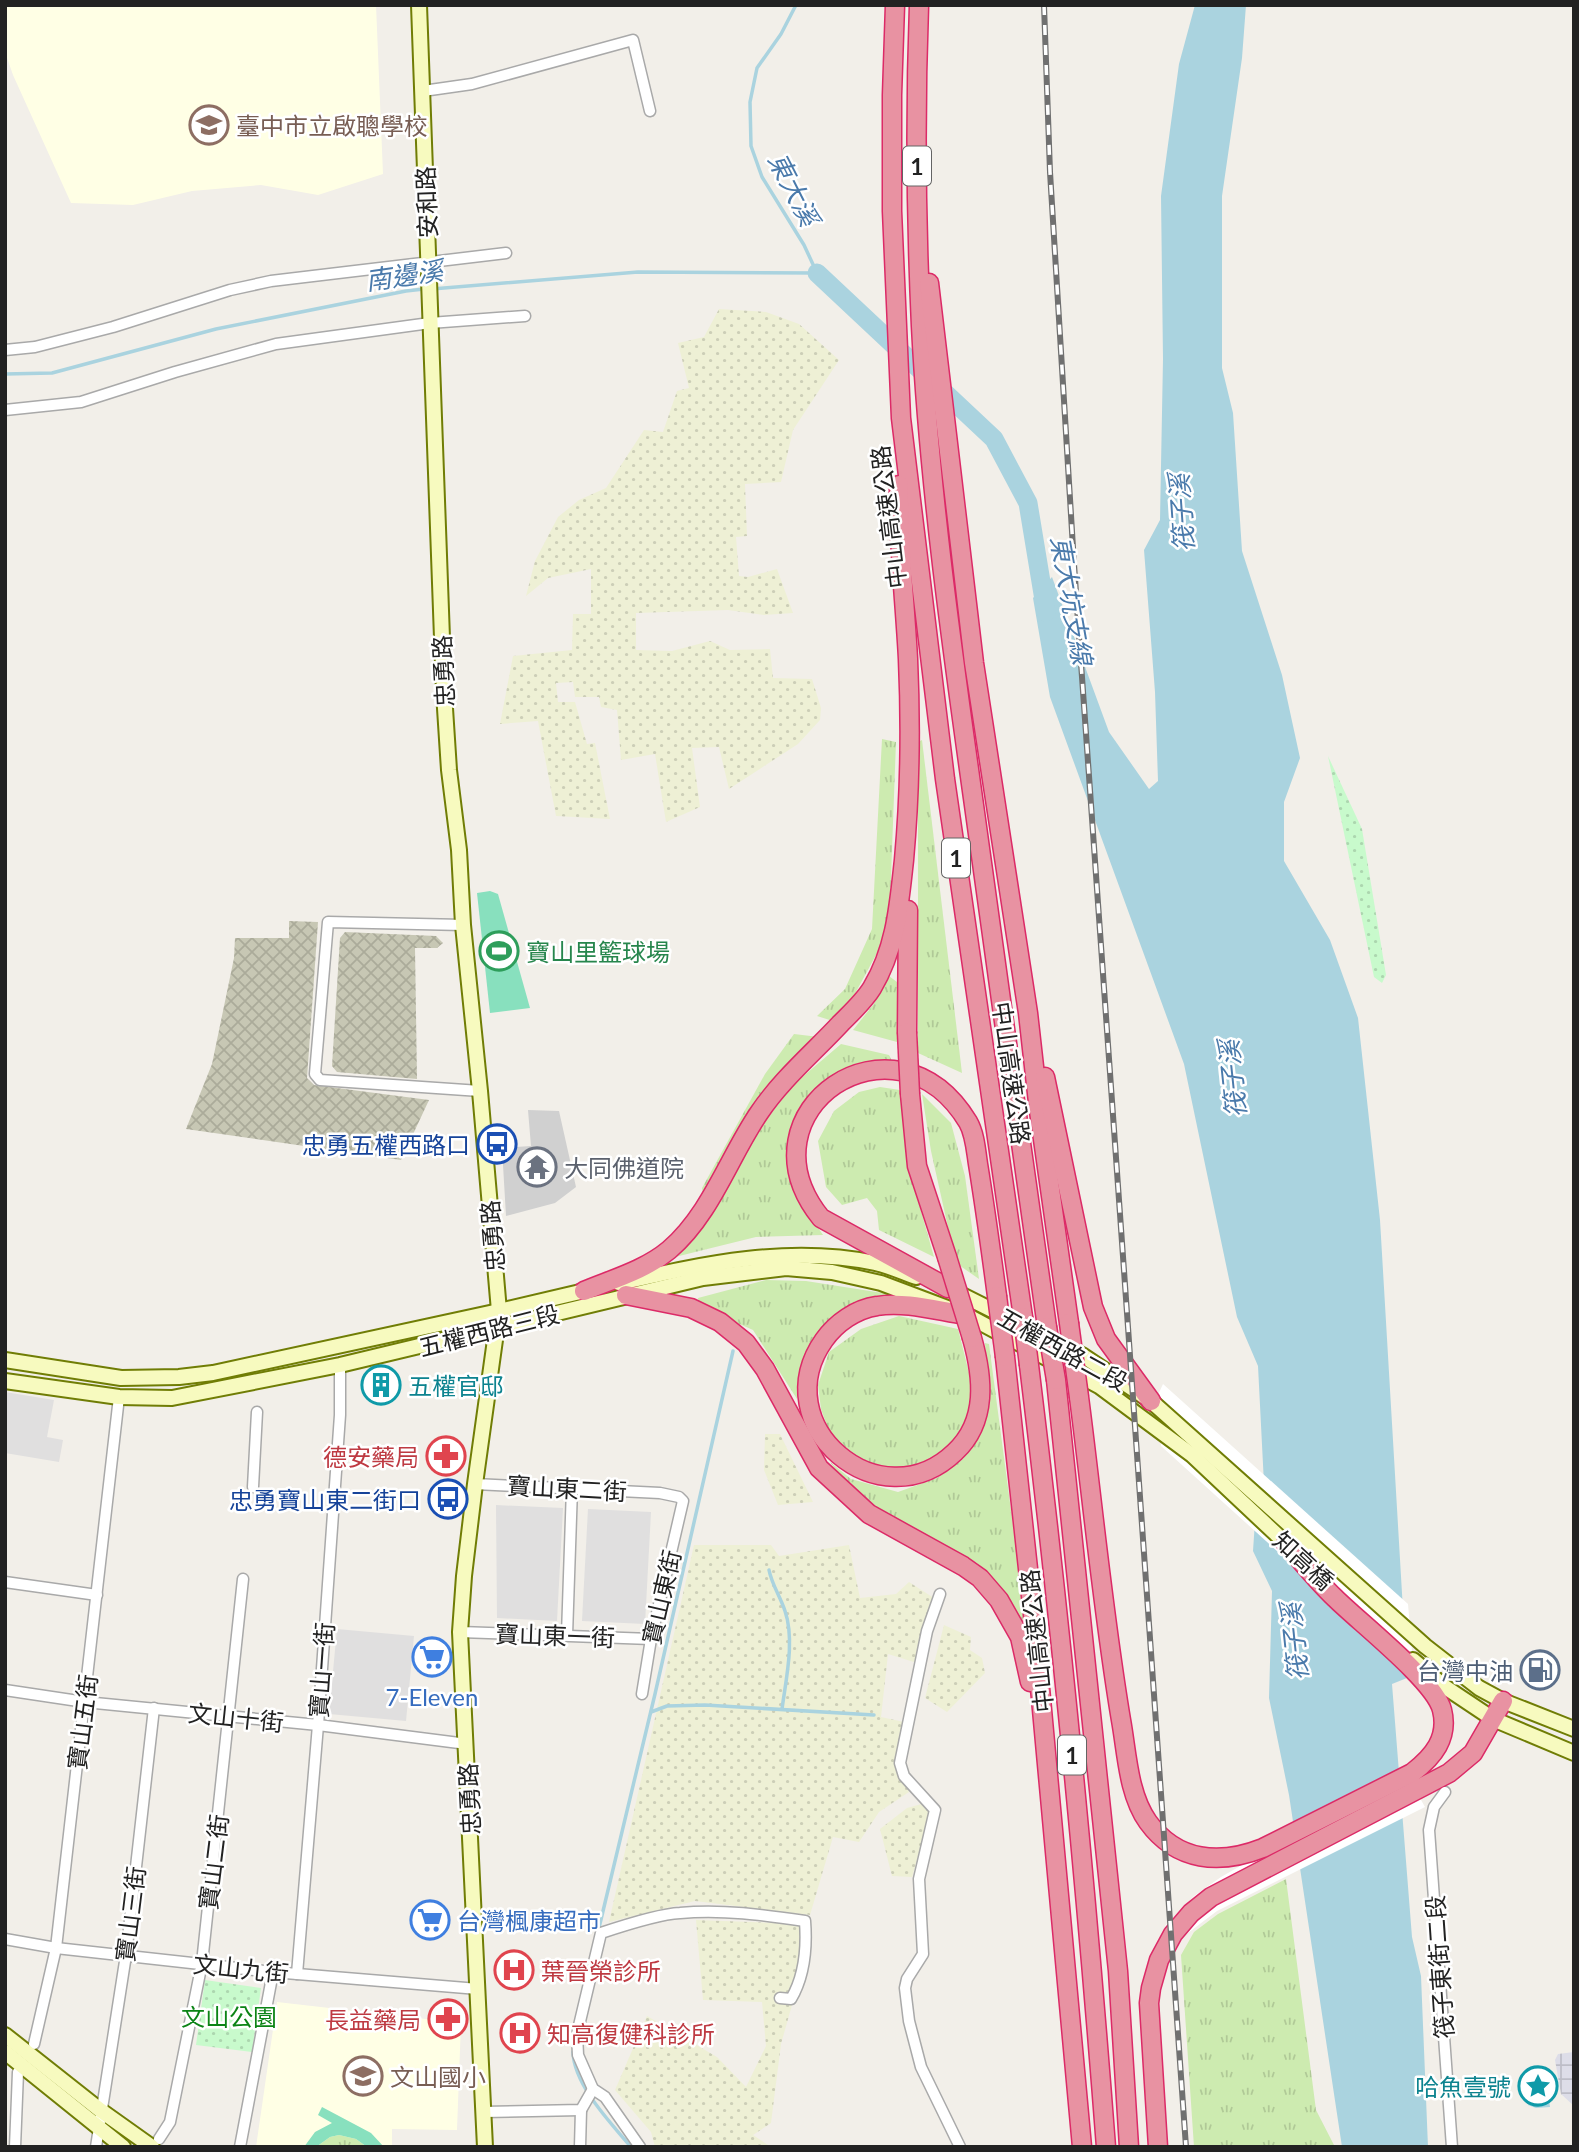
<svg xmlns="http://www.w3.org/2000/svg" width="1579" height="2152" font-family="Lato,'Noto Sans TC',sans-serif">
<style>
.residential{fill:#e0dfdf}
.education{fill:#ffffe5}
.religious{fill:#d0d0d0}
.construction{fill:url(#construction-cross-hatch)}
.farmland{fill:url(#farmland-dots)}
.grass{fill:url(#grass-tufts)}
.park{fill:url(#park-dots)}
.pitch{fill:#88e0be}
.plaza{fill:url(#plaza-grid)}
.water{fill:#aad3df}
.pier{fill:#fff}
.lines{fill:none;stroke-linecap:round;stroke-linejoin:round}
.stream{stroke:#aad3df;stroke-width:3.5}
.river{stroke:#aad3df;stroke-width:19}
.street-casing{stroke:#a9a9a9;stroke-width:13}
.secondary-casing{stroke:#707d05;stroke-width:18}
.highway-casing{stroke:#dc2a67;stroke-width:21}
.street{stroke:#fff;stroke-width:10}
.secondary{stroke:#f7fabf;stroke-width:14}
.highway{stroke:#e892a2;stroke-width:18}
.rail-casing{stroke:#707070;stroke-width:6}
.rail{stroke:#fff;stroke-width:3.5;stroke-dasharray:10;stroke-linecap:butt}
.highway-bridge-casing{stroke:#dc2a67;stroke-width:21;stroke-linecap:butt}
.highway-bridge{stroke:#e892a2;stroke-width:18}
.labels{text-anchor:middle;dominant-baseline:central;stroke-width:5;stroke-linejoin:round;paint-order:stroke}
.shield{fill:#fff;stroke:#646464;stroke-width:2}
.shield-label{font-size:23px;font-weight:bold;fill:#222}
.education-label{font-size:24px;fill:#785e54;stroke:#fff;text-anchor:start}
.street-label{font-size:24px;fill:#222;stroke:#fff}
.leisure-label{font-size:24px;fill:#27864d;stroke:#fff;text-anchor:start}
.transit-label{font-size:24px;fill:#164399;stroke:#fff;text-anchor:end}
.worship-label{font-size:24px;fill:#5b616d;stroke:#fff;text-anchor:start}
.culture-label{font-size:24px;fill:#0d838f;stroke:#fff;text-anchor:start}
.health-label{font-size:24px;fill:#be3a42;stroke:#fff;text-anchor:end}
.service-label{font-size:24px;fill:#4e5e75;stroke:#fff;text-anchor:end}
.shop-label{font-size:24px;fill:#366cbe;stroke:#fff}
.park-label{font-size:24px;fill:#0c8416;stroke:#fff}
.water-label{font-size:26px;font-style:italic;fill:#4a7aab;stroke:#fff}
</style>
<defs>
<pattern id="construction-cross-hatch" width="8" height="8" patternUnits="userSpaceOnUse" patternTransform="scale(1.75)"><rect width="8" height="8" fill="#c7c7b4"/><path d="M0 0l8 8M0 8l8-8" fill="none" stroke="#abab9a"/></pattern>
<pattern id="farmland-dots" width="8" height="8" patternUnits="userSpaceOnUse" patternTransform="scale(1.75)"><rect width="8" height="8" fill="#eef0d5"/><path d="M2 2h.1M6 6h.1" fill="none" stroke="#ccceb7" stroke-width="1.8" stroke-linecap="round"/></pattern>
<pattern id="grass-tufts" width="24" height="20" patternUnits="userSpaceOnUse" patternTransform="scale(1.75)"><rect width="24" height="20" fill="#cdebb0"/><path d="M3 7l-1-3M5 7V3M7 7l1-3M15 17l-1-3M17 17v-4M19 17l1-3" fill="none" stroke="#b0c997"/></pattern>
<pattern id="park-dots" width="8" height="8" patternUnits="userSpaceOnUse" patternTransform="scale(1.75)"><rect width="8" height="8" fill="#c8facc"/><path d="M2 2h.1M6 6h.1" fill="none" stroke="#acd6af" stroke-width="1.8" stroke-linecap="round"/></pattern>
<pattern id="plaza-grid" width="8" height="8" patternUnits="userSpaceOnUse" patternTransform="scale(1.75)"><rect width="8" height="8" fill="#dddde8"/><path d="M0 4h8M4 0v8" fill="none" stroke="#bdbdc7"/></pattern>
</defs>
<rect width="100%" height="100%" fill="#f2efe9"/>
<g class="residential">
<path d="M5,1392L54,1400L47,1437L63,1440L59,1462L5,1453Z"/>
<path d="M496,1505L563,1508L557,1621L497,1618Z"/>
<path d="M588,1509L651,1512L645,1624L582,1621Z"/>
<path d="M337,1629L414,1636L406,1721L329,1714Z"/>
</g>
<g class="education">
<path d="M5,5H376L383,174L318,195L261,185L192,191L133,205L71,203L13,75L5,52Z"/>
<path d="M277,2002L461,2023L457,2130L392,2129V2147H256Z"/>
</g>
<path class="religious" d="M528,1110L559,1111L576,1187L555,1203L506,1216L502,1148L531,1146Z"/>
<g class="construction">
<path d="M289,921L318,922L307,1078L314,1085L429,1100L401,1160L186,1129L212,1064L234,958L235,938H289Z"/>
<path d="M345,932L436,936L443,943L437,948H415L417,1079L337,1072L332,1066L340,938Z"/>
</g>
<g class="farmland">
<path d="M719,309L766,312L799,324L839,360L793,430L781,482L745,484L747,536L736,537L739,576L748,577L777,569L793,613L764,615L728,610L636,613V650L672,651L710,641L730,650L770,649L773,678L812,679L821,708L820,720L798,744L729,789L719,747L692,748L700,807L666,822L655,754L621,760L617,710L601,707L599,697H575L573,682L556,683L558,702H575L587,744L595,743L610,819L556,816L538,721L500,724L513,656L572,650L573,614H591V569L548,578L526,596L535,561L558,517L579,500L606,488L644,430L663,432L677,391L689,388L678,343L704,337Z"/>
<path d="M765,1434H780L813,1502L778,1505L764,1470Z"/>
<path d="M694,1545H771L779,1556L849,1545L860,1598L896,1594L909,1582L937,1600L917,1663L888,1654L881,1717L904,1722L900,1772L909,1792L879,1812L859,1842L833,1837L810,1915L695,1901L609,1922Z"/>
<path d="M944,1625L971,1637L970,1650L982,1658L985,1673L947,1712L925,1698Z"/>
<path d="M925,1803L930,1814L912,1877L892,1876L880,1829L907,1808Z"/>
<path d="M696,1920L805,1924L803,1966L781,2044L771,2123L753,2135L771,2147H655L651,2132L615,2090L647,2016L717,2057L746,2087L766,2046L762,2002L703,2000Z"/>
</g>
<g class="grass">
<path d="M882,739L896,742L889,931L845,1012L836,1022L817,1016L845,989L872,929Z"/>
<path d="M922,740L962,1073L918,1053V742Z"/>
<path d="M889,976L897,982V1042L853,1030L873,1005Z"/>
<path d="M794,1034L819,1037L703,1195L702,1188L765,1074Z"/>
<path d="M841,1044L889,1055L892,1061L835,1075L793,1127V1173L802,1204L823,1235L756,1237L675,1257L703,1227L747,1145L793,1085Z"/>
<path d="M880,1087L900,1090L910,1172L934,1257L879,1230L877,1211L867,1198L842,1205L826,1187L818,1141L834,1111L859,1092Z"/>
<path d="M922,1094L951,1123L965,1176L979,1279L956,1263L931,1151Z"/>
<path d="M766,1280L806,1281L889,1294L846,1311L808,1354L797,1399L753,1330L699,1306L698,1298Z"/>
<path d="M899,1316L958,1329L973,1389L970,1416L953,1443L925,1462L894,1472L856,1464L830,1434L821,1409L818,1385L829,1352L861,1329Z"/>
<path d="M985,1343L989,1344L1028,1639L1000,1586L977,1563L898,1524L843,1480L830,1462L851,1479L898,1492L937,1478L963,1459L981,1433L989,1408Z"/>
<path d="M1286,1879L1316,2110L1335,2147H1194L1181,1955L1194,1932L1218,1914Z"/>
<path d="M339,2135L356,2139L367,2147H316L330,2137Z"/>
</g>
<g class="park">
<path d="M1328,756L1362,829L1386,975L1382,983L1374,977Z"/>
<path d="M205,1980L261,1988L252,2052L196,2045Z"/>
</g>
<g class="pitch">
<path d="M490,891L498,894L530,1008L490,1013L477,893Z"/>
<path d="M322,2107L371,2133L384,2147H367L356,2139L339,2135L330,2137L316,2147H304L315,2132L332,2123L318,2115Z"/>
</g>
<path class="plaza" d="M1574,2052V2106L1561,2094L1555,2060L1558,2054Z"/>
<g class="water">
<path d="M1195,5H1246L1242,58L1222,196V368L1233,413L1242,551L1282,675L1300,758L1284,802V861L1330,940L1358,1018L1380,1220L1407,1678L1392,1684L1412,1937L1421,1976L1428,2147H1342L1289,1795L1269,1698L1272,1591L1253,1551L1256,1506L1264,1484L1258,1366L1237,1317L1184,1064L1050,697L1033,598L1052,577L1109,732L1149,789L1158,781L1155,692L1144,550L1160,520L1163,359L1161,196L1179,64Z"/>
<path d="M1531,2069L1545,2071L1550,2107L1536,2108L1528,2105L1531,2092L1527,2091Z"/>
</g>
<g class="pier">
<path d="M1163,1384L1408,1604L1414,1675L1161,1446L1158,1395Z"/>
<path d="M1403,1768L1425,1807L1217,1911L1184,1936L1170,1954L1165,1926L1194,1896L1221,1877L1256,1857L1191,1862L1168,1833L1195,1848L1227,1853L1253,1844Z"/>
</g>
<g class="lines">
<g class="stream">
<path d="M432,289L638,272L817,273L804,245L762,177L751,146L750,102L757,68L781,34L796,5"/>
<path d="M5,374L52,373L216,329L406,291L424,289"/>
<path d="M769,1570C772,1585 780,1596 785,1611C795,1640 786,1679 782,1709"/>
<path d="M651,1712L667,1706L705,1705L874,1715"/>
<path d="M598,1932L655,1694L733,1351"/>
<path d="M573,2052C574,2085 610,2122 631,2147"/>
</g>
<path class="river" d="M817,273L994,439L1028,503L1046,612"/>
<g class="street-casing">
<g id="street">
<path d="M423,91L472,84L633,40L650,111"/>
<path d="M5,350L35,347L113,327L230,290L271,281L506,253"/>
<path d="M5,410L81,402L175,372L276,344L430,323L525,316"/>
<path d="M463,925L328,922L315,1074L320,1080L480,1091"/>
<path d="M475,1484L660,1493L679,1497L683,1501L651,1639L642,1694"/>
<path d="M253,1487L257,1412"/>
<path d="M5,1582L97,1595"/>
<path d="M940,1594L927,1631L900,1763L904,1776L935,1810L919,1879L923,1954L907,1979L905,1988L909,2021L921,2067L960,2147"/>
<path d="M460,1632L651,1639"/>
<path d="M567,1635L572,1488"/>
<path d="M5,1690L85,1702L318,1725L467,1744"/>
<path d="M1445,1792L1434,1807L1429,1830L1452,2147"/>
<path d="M5,1939L56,1948L273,1972L478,1989"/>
<path d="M297,1974L318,1725L340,1415V1365"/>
<path d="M34,2044L56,1948L119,1397"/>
<path d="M484,2112L581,2110L593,2089"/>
<path d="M159,2139L170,2122L202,1963L243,1579"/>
<path d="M15,2147L18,2072"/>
<path d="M96,2147L126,1955L154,1708"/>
<path d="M240,2147L273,1972"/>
<path d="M580,2147L581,2110"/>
<path d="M640,2147L605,2097L593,2089L578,2055L577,2034L601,1933C622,1926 659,1914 680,1913C722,1909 764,1915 805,1921C807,1947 805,1975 791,1999L780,1998"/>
</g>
</g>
<g class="secondary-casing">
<g id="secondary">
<path d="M419,5L444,693L449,770L459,850L463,925L480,1091L499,1311L475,1484L464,1576L460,1632L485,2147"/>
<path d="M619,1283C704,1264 788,1245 875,1263C889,1266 902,1272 916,1277"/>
<path d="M954,1291L1082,1355L1151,1401L1425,1646L1479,1688L1503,1701L1574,1729"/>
<path d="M5,1360L121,1378L179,1377L213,1373L499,1311L593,1289"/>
<path d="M5,1381L119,1397L172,1398L340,1365L703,1278L786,1268L832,1272L881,1283L966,1315L1099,1386L1192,1455L1292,1549"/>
<path d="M1413,1660L1445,1687L1493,1719L1574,1753"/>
<path d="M5,2035L100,2110L152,2147"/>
<path d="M5,2052L123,2147"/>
</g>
</g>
<g class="highway-casing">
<g id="highway">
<path d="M895,5L892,95V211L901,418L945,779L1023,1317"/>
<path d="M919,5C915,112 916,219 921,326C929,484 951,641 973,798C997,974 1022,1151 1047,1327"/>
<path d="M929,283L974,663L1028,1013L1039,1111L1069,1323"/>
<path d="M907,1032L908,910"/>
<path d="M1045,1077L1093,1307L1106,1339L1151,1401"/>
<path d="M910,1094L917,1166L947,1257"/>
<path d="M948,1288L821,1218C735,1111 895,1002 968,1122C975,1134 976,1151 978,1164C985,1207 991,1251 997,1296"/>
<path d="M584,1291C613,1279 645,1270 669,1250C711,1214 729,1157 759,1113C781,1080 813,1053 841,1023C852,1012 864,1001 872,988C896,948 899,905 904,860C910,794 911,726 908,659C905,601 898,543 899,485"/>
<path d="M626,1295L691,1308L720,1322L746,1343L765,1369L819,1468L869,1514L963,1566L980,1578L999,1600L1020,1637L1030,1682"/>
<path d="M966,1315C938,1311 905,1301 877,1306C856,1309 836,1323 824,1340C764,1425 880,1524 955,1452C988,1421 983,1377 972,1338"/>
<path d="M1005,1357L1035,1633L1082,2147"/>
<path d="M1029,1365C1061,1625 1086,1885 1106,2147"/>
<path d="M1056,1380L1118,1971L1129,2147"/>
<path d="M1079,1397C1093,1505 1103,1613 1121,1720C1127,1753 1128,1794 1148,1822C1177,1862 1220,1865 1263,1848L1412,1773C1433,1757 1449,1738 1442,1710C1435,1681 1359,1622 1335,1598C1317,1581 1301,1561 1285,1542"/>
<path d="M1158,2147L1149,2003L1151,1988L1159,1960L1173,1934L1191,1913L1211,1897L1449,1773L1473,1753L1503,1701"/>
</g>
</g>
<use href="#street" class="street"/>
<use href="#secondary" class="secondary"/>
<use href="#highway" class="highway"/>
<g class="rail-casing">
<path id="rail" d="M1044,5L1050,172L1074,564L1186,2147"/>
</g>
<use href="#rail" class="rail"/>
<g class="highway-bridge-casing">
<g id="highway-bridge">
<path d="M907,1032L910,1094"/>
<path d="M947,1257L972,1338"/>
<path d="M997,1296L1005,1357"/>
<path d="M1023,1317L1029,1365"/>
<path d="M1069,1323L1079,1397"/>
<path d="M1047,1327L1056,1380"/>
</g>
</g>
<use href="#highway-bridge" class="highway-bridge"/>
</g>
<defs>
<g id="school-ring" transform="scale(2.0125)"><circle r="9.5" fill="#fff" stroke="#8d6e63" stroke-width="1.5"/><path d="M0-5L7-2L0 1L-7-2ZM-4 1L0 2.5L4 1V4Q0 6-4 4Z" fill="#8d6e63"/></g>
<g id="stadium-ring" transform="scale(2.0125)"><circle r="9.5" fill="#fff" stroke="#2e9e5b" stroke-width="1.5"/><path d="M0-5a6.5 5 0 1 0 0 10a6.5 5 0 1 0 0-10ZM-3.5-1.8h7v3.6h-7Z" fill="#2e9e5b"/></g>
<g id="bus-ring" transform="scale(2.0125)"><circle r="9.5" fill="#fff" stroke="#1a4fb4" stroke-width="1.5"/><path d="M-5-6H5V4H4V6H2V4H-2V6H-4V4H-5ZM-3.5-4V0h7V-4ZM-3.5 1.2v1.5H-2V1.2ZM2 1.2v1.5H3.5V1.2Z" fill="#1a4fb4"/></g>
<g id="temple-ring" transform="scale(2.0125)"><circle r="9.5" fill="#fff" stroke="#6b7280" stroke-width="1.5"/><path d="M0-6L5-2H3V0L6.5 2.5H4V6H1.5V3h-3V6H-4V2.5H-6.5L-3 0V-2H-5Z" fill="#6b7280"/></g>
<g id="building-ring" transform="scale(2.0125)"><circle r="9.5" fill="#fff" stroke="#0f9aa8" stroke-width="1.5"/><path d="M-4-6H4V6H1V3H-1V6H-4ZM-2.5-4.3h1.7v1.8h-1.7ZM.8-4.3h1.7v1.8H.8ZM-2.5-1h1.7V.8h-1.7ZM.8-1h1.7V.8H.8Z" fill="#0f9aa8"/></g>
<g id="pharmacy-ring" transform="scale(2.0125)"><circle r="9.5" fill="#fff" stroke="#e0444e" stroke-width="1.5"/><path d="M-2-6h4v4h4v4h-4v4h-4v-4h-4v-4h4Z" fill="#e0444e"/></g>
<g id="supermarket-ring" transform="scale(2.0125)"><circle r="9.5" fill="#fff" stroke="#3f7fe0" stroke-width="1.5"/><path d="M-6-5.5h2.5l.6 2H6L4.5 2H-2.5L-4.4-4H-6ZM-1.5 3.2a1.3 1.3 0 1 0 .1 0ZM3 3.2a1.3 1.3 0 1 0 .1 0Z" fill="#3f7fe0"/></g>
<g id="fuel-ring" transform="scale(2.0125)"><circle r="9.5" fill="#fff" stroke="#5c6f8a" stroke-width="1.5"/><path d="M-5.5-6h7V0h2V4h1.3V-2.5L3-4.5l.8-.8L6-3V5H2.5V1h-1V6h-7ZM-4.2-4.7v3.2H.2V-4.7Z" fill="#5c6f8a"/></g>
<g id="hospital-ring" transform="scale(2.0125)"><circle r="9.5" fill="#fff" stroke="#e0444e" stroke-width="1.5"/><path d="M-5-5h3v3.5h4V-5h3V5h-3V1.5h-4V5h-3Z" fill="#e0444e"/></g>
<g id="sight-ring" transform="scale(2.0125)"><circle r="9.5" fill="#fff" stroke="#0f9aa8" stroke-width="1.5"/><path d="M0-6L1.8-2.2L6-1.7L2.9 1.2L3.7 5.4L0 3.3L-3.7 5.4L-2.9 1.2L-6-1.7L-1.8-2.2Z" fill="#0f9aa8"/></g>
</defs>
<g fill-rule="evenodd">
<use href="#school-ring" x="209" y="125"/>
<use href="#stadium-ring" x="499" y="951"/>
<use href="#bus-ring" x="497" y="1144"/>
<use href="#temple-ring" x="537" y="1167"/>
<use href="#building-ring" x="381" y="1385"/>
<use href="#pharmacy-ring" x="446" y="1456"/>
<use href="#bus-ring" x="448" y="1499"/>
<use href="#supermarket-ring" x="432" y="1657"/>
<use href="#fuel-ring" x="1540" y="1670"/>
<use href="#supermarket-ring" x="430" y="1920"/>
<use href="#hospital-ring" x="514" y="1970"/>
<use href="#pharmacy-ring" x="448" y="2019"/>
<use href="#hospital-ring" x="520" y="2033"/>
<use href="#school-ring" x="363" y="2076"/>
<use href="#sight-ring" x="1538" y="2086"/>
</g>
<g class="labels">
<g class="shield">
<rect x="903" y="146.5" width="28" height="39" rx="5"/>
<rect x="942" y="838.5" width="28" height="39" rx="5"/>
<rect x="1058" y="1735.5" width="28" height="39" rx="5"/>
</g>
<g class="shield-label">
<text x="917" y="166">1</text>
<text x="956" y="858">1</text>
<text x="1072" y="1755">1</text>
</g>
<g class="education-label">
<text x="236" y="125">臺中市立啟聰學校</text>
<text x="390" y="2076">文山國小</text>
</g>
<g class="street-label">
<text transform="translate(426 202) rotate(-92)">安和路</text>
<text transform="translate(888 517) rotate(-97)">中山高速公路</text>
<text transform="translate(443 671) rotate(-93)">忠勇路</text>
<text transform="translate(1012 1073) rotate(82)">中山高速公路</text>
<text transform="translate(492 1236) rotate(-95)">忠勇路</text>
<text transform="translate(489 1330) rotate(-14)">五權西路三段</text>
<text transform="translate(1063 1349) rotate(29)">五權西路二段</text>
<text transform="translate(567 1488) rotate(3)">寶山東二街</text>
<text transform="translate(1304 1560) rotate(43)">知高橋</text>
<text transform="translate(661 1597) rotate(-77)">寶山東街</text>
<text transform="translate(555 1635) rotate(2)">寶山東一街</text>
<text transform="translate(1036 1641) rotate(-96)">中山高速公路</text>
<text transform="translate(321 1670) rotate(-86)">寶山一街</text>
<text transform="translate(236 1717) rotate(6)">文山十街</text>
<text transform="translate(82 1722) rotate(-83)">寶山五街</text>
<text transform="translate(469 1799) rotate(-93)">忠勇路</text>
<text transform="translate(213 1862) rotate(-83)">寶山二街</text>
<text transform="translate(130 1914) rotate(-83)">寶山三街</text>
<text transform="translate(1439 1967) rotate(-94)">筏子東街二段</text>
<text transform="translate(241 1968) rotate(6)">文山九街</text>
</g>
<g class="leisure-label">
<text x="526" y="951">寶山里籃球場</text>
</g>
<g class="transit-label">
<text x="470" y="1144">忠勇五權西路口</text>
<text x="421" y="1499">忠勇寶山東二街口</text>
</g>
<g class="worship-label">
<text x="564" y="1167">大同佛道院</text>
</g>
<g class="culture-label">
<text x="408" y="1385">五權官邸</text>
<text x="1511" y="2086" text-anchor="end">哈魚壹號</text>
</g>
<g class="health-label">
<text x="419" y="1456">德安藥局</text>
<text x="541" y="1970" text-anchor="start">葉晉榮診所</text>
<text x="421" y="2019">長益藥局</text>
<text x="547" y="2033" text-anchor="start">知高復健科診所</text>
</g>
<g class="service-label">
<text x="1513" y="1670">台灣中油</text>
</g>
<g class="shop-label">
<text x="432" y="1696">7-Eleven</text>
<text x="457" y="1920" text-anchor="start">台灣楓康超市</text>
</g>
<g class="park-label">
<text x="229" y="2016">文山公園</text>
</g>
<g class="water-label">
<text transform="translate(794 189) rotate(63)">東大溪</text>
<text transform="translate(404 275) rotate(-8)">南邊溪</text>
<text transform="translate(1181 513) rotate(-94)">筏子溪</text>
<text transform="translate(1072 600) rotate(80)">東大坑支線</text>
<text transform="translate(1232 1079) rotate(-96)">筏子溪</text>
<text transform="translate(1294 1642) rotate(-96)">筏子溪</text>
</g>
</g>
<rect width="1579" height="2152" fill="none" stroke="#222222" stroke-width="14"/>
</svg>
